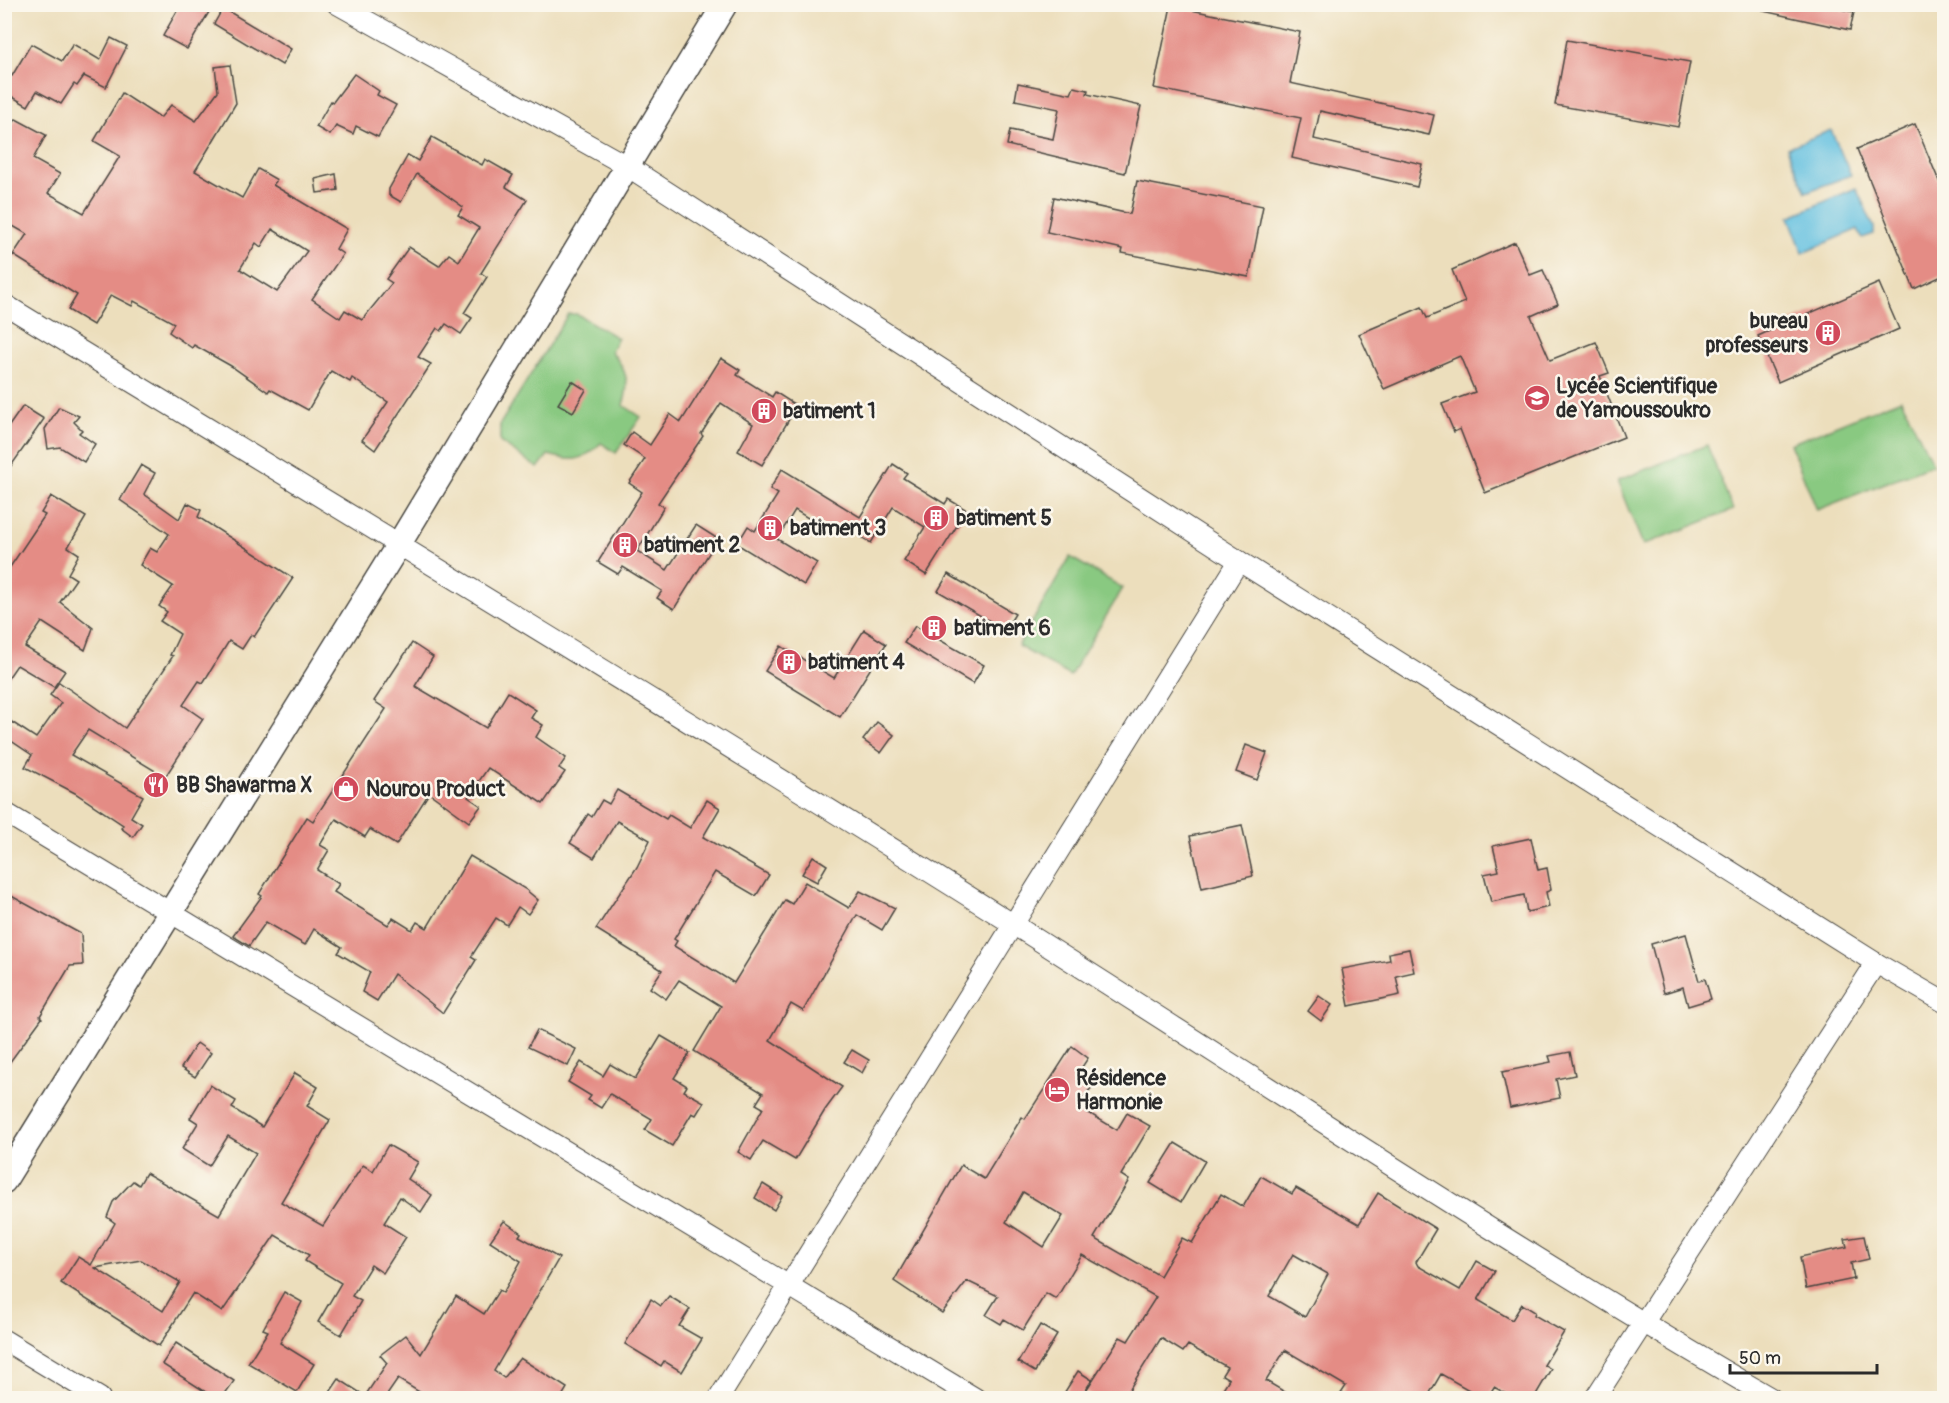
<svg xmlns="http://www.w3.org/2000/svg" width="1949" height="1403" font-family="Pangolin,sans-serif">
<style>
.green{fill:#89c981;stroke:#5a7a56;stroke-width:1.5}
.water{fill:#62c0e0;stroke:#467686;stroke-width:1.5}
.building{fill:#e48c85;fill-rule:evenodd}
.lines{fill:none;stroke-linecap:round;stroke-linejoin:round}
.minor-casing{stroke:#484641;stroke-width:22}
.tertiary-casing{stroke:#484641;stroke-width:27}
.minor{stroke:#fff;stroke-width:20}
.tertiary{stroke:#fff;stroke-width:24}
.labels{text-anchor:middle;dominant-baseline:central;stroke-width:5;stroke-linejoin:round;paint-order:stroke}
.poi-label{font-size:21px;font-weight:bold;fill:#2b2b2b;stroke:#fbf7ec;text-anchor:start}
</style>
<rect width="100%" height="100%" fill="#fbf7ec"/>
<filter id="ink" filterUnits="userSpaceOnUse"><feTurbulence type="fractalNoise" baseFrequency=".0167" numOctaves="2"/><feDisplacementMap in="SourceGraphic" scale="12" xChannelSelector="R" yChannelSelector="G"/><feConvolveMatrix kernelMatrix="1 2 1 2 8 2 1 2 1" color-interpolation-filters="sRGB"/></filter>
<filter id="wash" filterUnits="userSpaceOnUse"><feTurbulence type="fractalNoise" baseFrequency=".008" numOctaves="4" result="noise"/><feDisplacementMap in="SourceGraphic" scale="24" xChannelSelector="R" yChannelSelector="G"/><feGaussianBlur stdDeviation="1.35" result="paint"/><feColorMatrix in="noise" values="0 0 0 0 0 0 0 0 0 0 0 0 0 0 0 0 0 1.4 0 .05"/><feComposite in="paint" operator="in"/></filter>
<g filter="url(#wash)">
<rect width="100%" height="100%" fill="#ecdebc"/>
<g class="green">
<path d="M568,314H577L618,338L611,351C626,369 631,382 623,405L641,417L616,453L601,443C581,463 573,461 548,455L538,468L500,442V424Z"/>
<path d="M1901,399L1933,464L1817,510L1790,444Z"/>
<path d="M1707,445L1733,510L1643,545L1617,481Z"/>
<path d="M1070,557L1123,588L1070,676L1018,646Z"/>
</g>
<g class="water">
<path d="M1831,130L1851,175L1806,192L1787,148Z"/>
<path d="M1856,188L1874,227V234L1862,238L1858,229L1803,253L1789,217Z"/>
</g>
<g id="blocks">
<g class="building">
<path d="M181,4H195L209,12L187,49L163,36Z"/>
<path d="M1764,4H1818L1854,12L1850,30L1763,11Z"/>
<path d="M1171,6L1300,32L1290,83L1434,115L1429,135L1320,111L1314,139L1422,164L1417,187L1292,158L1301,118L1154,88Z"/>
<path d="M223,8L291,49L282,65L214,24Z"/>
<path d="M111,38L127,46L106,87L84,76L77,86L74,84L61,104L37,91L28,106L4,92V72L12,76L31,44L62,61L73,44L100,60Z"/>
<path d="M1567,40L1690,62L1678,127L1555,105Z"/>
<path d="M230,65L236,103L195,171L242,198L258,169L277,180L273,185L347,229L336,249L343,254L312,299L340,318L345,310L362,320L392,283L386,279L409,247L439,266L449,254L459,261L479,228L458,215L463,207L417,174L401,202L389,195V189L408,155L418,161L432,137L482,165L485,159L513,175L506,187L527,200L481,273L487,277L464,313L472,318L461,334L446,324L441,331L437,328L418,357L431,364L375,450L362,440L388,402L352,378L350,382L331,371L308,410L270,389L268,392L231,366L194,345L192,348L169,332L174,323L134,301L132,306L111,295L93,325L68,310L77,295L13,255L27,234L4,221V136L16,119L46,135L33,159L60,174L48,193L84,213L120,156L94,141L122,93L160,118L171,105L196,121L218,91L215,67ZM272,229L307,251L277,292L240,269L256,243L261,247Z"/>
<path d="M354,74L379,91L377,95L396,105L378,137L356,126L353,134L336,126L330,135L316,127L331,101L333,102Z"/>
<path d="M1018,83L1071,94L1074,87L1088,90L1087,94L1141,106L1125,173L1007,145L1010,130L1053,139L1059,109L1015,100Z"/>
<path d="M1915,124L1944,193V275L1914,289L1857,149Z"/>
<path d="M336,174L338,190L317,193L315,179Z"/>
<path d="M1137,181L1263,206L1249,277L1122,253L1123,249L1047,232L1054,197L1130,214Z"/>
<path d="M1515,242L1530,275L1543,270L1558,304L1531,316L1550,360L1596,342L1609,373L1600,376L1624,437L1485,493L1460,429L1454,432L1442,404L1475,392L1460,356L1384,389L1359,334L1422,307L1427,318L1465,302L1452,270Z"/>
<path d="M1879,283L1899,329L1778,382L1758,336Z"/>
<path d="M721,358L740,370L737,375L772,397L775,392L797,406L762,465L738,451L753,424L721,403L701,434L703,436L658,503L664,507L637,551L667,570L696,525L718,539L674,609L657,598L662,591L623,567L618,574L598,562L642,492L629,483L645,459L624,445L632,432L650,445L670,414L681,422Z"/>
<path d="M572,381L586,390L573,412L558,404Z"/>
<path d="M23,406L44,419L4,476V433Z"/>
<path d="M59,407L79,416L74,422L82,430L79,433L95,444L84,462L60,447L48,449L45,429Z"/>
<path d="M893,464L907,473L903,478L945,504L948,499L967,510L926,575L904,561L925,527L893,507L871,543L842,525L836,535L795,510L777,539L817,563L804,585L737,544L748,526L755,531L778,494L770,489L782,469L860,517Z"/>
<path d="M141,465L155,473L144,494L179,519L187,503L201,510L198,517L293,578L254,637L251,635L242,649L229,641L203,683L199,681L183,705L203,719L165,777L88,730L71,755L143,796L131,817L142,824L133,837L121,828L123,825L75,793L25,767L32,755L4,736V717L36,738L61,703L50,695L59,682L125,728L173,656L170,655L180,634L160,621L167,612L159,606L173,586L140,565L150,548L157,552L169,534L120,500Z"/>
<path d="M51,496L86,517L68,547L79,554L68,574L76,579L60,602L93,628L85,650L42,622L25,647L65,671L54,687L17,665L4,684V576L45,515L41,513Z"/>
<path d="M948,574L1015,614L1005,630L938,591Z"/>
<path d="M915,626L984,665L973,684L904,643Z"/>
<path d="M864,630L886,644L840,717L765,671L781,646L834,678Z"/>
<path d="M412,643L433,657L415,686L486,728L508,692L536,710L531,718L543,725L536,737L566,758L559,768L565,772L543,804L488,768L468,797L481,806L469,822L429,793L396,845L370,829L365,837L336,819L320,845L329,850L317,870L339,884L334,892L388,925L393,918L412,930L417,922L427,928L470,856L525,889L538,900L528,914L518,907L507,925L496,918L471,957L476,960L443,1013L394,974L377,1001L362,992L370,972L338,953L342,947L314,929L305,945L266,922L249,946L233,936L262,896L259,894L307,817L313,821L386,709L374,701Z"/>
<path d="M877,722L894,735L881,753L863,740Z"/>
<path d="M1246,745L1267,753L1257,780L1236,772Z"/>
<path d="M617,790L666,819L669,815L690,828L707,800L720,808L703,837L769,875L756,896L715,872L674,939L677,941L674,946L734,983L785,900L792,904L805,882L849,908L860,891L895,908L882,930L857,915L803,1011L791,1004L770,1040L842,1087L825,1110L795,1160L763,1141L751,1160L738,1152L763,1108L756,1104L763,1093L694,1051L721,1006L679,980L666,999L650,988L662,970L596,929L637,867L650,840L617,821L594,858L570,843L588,814L592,817L602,800L609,804Z"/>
<path d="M1242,825L1253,876L1202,888L1190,836Z"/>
<path d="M1531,838L1538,870L1547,868L1551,890L1546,892L1549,907L1527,912L1524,895L1491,902L1484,874L1499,871L1493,846Z"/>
<path d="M813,856L827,865L817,882L802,874Z"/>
<path d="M4,892L81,934L83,965L70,966L40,1016L42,1018L4,1070Z"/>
<path d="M1686,934L1699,981L1705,979L1711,999L1688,1006L1683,987L1664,993L1651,944Z"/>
<path d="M1409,949L1414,972L1396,976L1400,995L1349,1006L1342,969L1390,960L1389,953Z"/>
<path d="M1319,996L1332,1005L1321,1021L1308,1011Z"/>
<path d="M537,1030L576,1049L568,1066L528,1047Z"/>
<path d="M661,1036L690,1053L674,1078L687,1086L684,1091L704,1102L696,1115L692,1113L672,1146L645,1130L652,1119L610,1094L601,1108L588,1100L591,1096L568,1082L581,1062L603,1076L610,1064L635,1079Z"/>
<path d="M197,1043L211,1053L195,1077L181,1068Z"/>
<path d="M1072,1046L1088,1058L1078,1073L1093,1086L1081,1100L1090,1107L1087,1112L1117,1130L1127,1113L1150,1126L1121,1175L1129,1180L1094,1238L1160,1276L1182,1238L1192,1243L1221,1194L1243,1207L1261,1176L1292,1194L1296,1188L1359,1224L1378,1193L1436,1229L1416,1262L1418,1266L1460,1290L1477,1261L1495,1271L1478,1300L1512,1320L1522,1304L1535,1312L1534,1315L1564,1332L1544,1365L1551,1369L1534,1398H1514L1494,1387L1487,1398H1483L1441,1374L1427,1398H1338L1346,1386L1285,1350L1266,1381L1295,1398H1217L1229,1379L1222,1375L1227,1367L1188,1345L1183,1352L1161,1338L1124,1398H1095L1085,1392L1120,1337L1128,1341L1156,1297L1082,1255L1056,1299L1046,1293L1023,1330L1004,1319L1001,1324L986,1315L998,1296L967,1281L942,1313L894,1281L961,1165L984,1179L1022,1117L1025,1119ZM1023,1192L1063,1216L1044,1247L1006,1222ZM1293,1254L1328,1274L1305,1317L1269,1296Z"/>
<path d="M852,1050L869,1060L862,1073L844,1062Z"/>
<path d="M1570,1052L1575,1075L1556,1079L1560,1098L1510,1108L1502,1072L1551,1062L1549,1056Z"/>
<path d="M295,1073L318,1087L307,1106L330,1120L281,1202L323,1226L363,1165L373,1171L388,1145L418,1162L408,1179L432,1195L421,1212L400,1197L384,1223L406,1237L383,1273L371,1265L352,1296L361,1301L341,1335L318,1322L341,1283L305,1261L309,1255L275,1235L222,1312L193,1293L159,1346L61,1283L78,1257L91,1265L115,1223L107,1217L113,1202L133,1181L139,1185L146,1173L219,1215L256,1153L228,1136L209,1166L182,1149L198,1123L190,1118L210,1085L236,1101L232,1108L262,1127ZM141,1260L180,1282L163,1311L95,1268Z"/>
<path d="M1175,1143L1205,1161L1181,1202L1150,1183Z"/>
<path d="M763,1184L782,1196L774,1210L755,1198Z"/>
<path d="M504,1221L521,1233L519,1236L559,1258L494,1371L504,1378L520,1358L567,1388L561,1398H429L398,1379L385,1398H326L339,1379L365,1396L387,1363L380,1355L406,1335L421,1354L456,1296L484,1314L499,1290L503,1293L521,1261L490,1241Z"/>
<path d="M1864,1236L1869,1259L1851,1263L1854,1279L1806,1289L1800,1257L1847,1247L1845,1239Z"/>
<path d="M284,1292L302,1302L280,1343L314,1364L297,1392L248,1363L268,1331L263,1329Z"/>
<path d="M669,1296L690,1309L679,1326L702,1339L682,1372L664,1361L661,1366L625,1344L651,1299L661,1306Z"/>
<path d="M1040,1325L1057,1335L1035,1372L1018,1362Z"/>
<path d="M176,1343L234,1381L222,1398H215L162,1364Z"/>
<path d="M1078,1371L1092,1380L1080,1398H1061Z"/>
</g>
</g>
</g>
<g filter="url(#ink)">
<use href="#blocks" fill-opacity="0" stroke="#484641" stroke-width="1.5"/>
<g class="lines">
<g class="minor-casing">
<g id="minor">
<path d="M337,4L627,166L1239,561L1876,963L1944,1002"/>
<path d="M4,304C343,511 683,716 1019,928C1269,1086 1515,1250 1771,1398"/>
<path d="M4,812L975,1398"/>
<path d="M4,1340L100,1398"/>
<path d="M719,1398L1239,561"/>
<path d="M1595,1398L1876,963"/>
</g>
</g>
<g class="tertiary-casing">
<path id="tertiary" d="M4,1181L399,544L725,4"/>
</g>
<use href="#minor" class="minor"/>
<use href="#tertiary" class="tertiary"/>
</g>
</g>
<defs>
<g id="building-disc" transform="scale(1.35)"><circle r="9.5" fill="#d1495b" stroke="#fbf7ec"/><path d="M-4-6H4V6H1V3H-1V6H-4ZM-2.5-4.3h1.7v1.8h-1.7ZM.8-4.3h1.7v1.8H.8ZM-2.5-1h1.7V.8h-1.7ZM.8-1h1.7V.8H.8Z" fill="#fff"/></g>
<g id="school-disc" transform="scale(1.35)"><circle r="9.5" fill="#d1495b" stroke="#fbf7ec"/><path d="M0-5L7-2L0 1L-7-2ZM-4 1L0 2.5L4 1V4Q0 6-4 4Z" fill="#fff"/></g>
<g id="restaurant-disc" transform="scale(1.35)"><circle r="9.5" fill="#d1495b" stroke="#fbf7ec"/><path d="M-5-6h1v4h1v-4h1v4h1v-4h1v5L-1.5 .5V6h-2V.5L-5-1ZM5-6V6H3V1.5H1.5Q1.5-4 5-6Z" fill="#fff"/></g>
<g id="shop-disc" transform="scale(1.35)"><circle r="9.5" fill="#d1495b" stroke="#fbf7ec"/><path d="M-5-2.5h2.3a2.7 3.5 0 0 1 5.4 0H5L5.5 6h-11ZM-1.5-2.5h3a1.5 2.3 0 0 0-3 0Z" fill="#fff"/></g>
<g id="hotel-disc" transform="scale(1.35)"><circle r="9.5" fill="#d1495b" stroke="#fbf7ec"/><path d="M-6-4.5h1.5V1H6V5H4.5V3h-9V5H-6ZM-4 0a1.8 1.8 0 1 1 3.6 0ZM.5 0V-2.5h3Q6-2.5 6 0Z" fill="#fff"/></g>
</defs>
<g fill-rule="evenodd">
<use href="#building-disc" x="1828" y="333"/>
<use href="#school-disc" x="1537" y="398"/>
<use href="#building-disc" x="764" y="411"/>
<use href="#building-disc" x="936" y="518"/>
<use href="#building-disc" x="770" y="528"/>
<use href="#building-disc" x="625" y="545"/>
<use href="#building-disc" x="934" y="628"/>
<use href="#building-disc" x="789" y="662"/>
<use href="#restaurant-disc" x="156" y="785"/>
<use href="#shop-disc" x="346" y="789"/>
<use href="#hotel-disc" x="1057" y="1090"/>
</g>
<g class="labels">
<g class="poi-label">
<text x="1808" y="321" text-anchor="end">bureau<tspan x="1808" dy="24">professeurs</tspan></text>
<text x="1556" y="386">Lycée Scientifique<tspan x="1556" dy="24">de Yamoussoukro</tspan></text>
<text x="783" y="411">batiment 1</text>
<text x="956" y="518">batiment 5</text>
<text x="790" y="528">batiment 3</text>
<text x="644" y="545">batiment 2</text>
<text x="954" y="628">batiment 6</text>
<text x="808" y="662">batiment 4</text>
<text x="176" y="785">BB Shawarma X</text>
<text x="366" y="789">Nourou Product</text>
<text x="1076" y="1078">Résidence<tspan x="1076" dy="24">Harmonie</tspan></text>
</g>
</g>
<rect width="1949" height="1403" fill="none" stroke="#fbf7ec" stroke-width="24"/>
<path d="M1730 1364v9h147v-9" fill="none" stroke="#2b2b2b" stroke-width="3"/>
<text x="1739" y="1364" font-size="18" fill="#2b2b2b" stroke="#fbf7ec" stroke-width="4.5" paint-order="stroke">50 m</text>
</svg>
